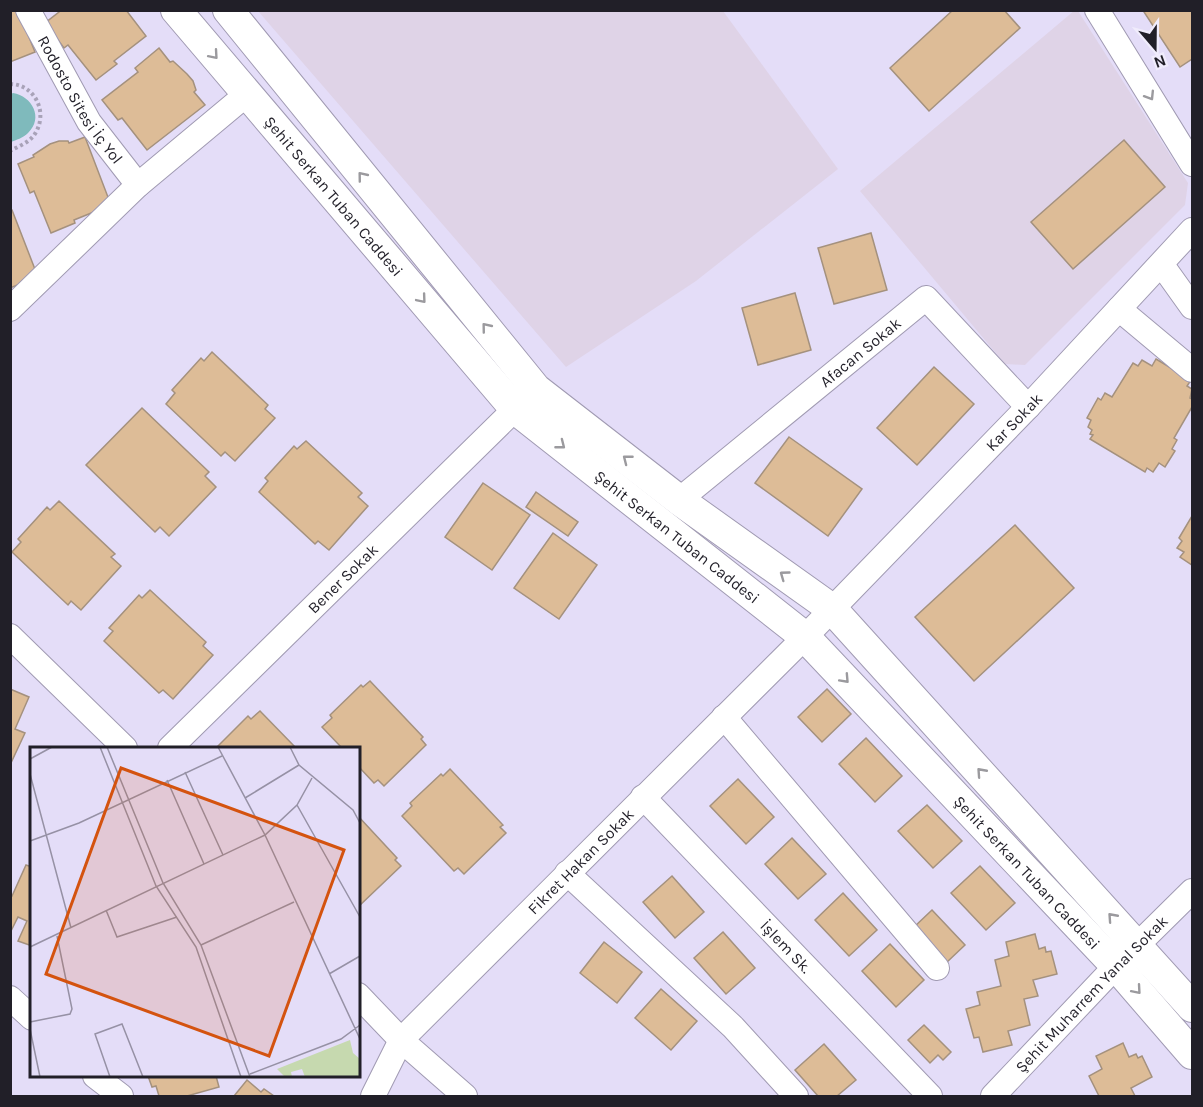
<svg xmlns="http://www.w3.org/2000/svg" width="1203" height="1107" font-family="Karla,sans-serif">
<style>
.education{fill:#dfd3e7}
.water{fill:#7fbabc}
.building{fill:#ddbc97;stroke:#a4917e;stroke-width:1.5}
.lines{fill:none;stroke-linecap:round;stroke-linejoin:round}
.minor-casing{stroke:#a09ab2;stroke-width:26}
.major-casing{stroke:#a09ab2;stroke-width:32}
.path{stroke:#a8a2b8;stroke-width:4;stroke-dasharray:3 3;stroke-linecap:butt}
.minor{stroke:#fff;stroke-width:24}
.major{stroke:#fff;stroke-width:30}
.oneway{stroke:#9b9a9e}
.labels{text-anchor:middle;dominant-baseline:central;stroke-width:5;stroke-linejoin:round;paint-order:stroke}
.street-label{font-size:16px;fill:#211f28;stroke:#f0ecfc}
.inset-road{fill:none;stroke:#9691a5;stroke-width:1.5}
.view{fill:#d4530f;fill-opacity:0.15;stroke:#d4530f;stroke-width:3}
.inset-edge{fill:none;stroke:#211f28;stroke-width:3}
</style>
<rect width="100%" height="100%" fill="#e4ddf8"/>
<g class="education">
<path d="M1075,10L1078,11L1188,183L1185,205L1025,365L1005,364L860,191Z"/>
<path d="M258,11H723L838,169L696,281L566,367Z"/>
</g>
<path class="water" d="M13,93C32,96 44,118 28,133C23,138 16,140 11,142V94Z"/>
<g class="building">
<path d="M10,10H18L35,52L10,62Z"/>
<path d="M58,10H126L146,36L114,61L117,64L96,80L68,45L64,48L45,23L59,12Z"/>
<path d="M953,10H1004L1020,28L929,111L890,68Z"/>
<path d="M1147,10H1192V59L1180,67L1144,12Z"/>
<path d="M159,48L170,62L173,61L187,74L193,81L196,90L194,92L205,105L147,150L122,118L118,120L102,100L138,72L135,68Z"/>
<path d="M85,137L111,205L74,220L75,223L51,233L34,191L30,193L18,164L34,157L33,155L50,144L59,141H68L69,143Z"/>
<path d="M1124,140L1165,187L1073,269L1031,222Z"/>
<path d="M10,210H12L38,277L10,288Z"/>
<path d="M871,233L887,290L834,304L818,248Z"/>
<path d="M795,293L811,350L758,365L742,308Z"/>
<path d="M212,352L268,405L265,409L275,418L235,461L225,452L221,456L166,404L175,393L172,390L201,358L204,361Z"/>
<path d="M1156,359L1191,380L1187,386L1192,389L1190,398L1192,399V407L1174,438L1177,440L1172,449L1175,451L1165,467L1159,463L1153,472L1147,468L1145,472L1090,439L1093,435L1090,434L1092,430L1088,427L1091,420L1087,418L1098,398L1101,400L1105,393L1112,397L1133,363L1138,366L1142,360L1152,366Z"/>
<path d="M934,367L974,404L917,465L877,428Z"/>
<path d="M142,408L209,472L205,476L216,487L169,536L160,527L155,532L86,465Z"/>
<path d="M789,437L862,489L828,536L755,483Z"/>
<path d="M306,441L362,493L358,497L368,506L329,550L318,541L315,544L259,492L268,481L265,478L294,446L297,449Z"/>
<path d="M483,483L530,515L492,570L445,537Z"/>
<path d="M536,492L578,522L568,536L526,507Z"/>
<path d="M59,501L115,554L111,557L121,566L81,610L71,601L68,605L12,552L21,542L18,539L47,507L50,510Z"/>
<path d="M1192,516V565L1180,557L1184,552L1177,548L1182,541L1179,538Z"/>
<path d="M1015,525L1074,588L974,681L915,617Z"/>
<path d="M553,533L597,565L559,619L514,588Z"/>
<path d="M150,590L206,642L203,646L213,655L173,699L163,690L159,693L104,641L113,631L109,628L139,595L142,598Z"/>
<path d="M370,681L423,737L421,739L426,745L384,786L378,780L374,783L358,766V748H342L322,727L332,718L330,715L361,685L363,687Z"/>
<path d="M10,689L29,697L15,729L25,733L10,765Z"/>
<path d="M827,689L851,714L822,742L798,717Z"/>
<path d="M260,711L296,748H219L217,747L248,716L251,719Z"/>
<path d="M866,738L902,776L875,802L839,764Z"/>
<path d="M450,769L503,825L500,827L506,833L464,874L458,868L454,871L402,816L412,806L410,803L441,774L443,776Z"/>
<path d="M738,779L774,817L746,844L710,806Z"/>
<path d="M927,805L962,841L933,868L898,831Z"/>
<path d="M358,816L397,858L395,860L401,866L358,907Z"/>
<path d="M792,838L826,874L798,899L765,864Z"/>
<path d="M26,865L32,867V946L18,941L27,921L18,917L10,933V895L12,896Z"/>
<path d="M980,866L1015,903L986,930L951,893Z"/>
<path d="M672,876L704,912L675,938L643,902Z"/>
<path d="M843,893L877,930L849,956L815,920Z"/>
<path d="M932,910L965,945L946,963L913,928Z"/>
<path d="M723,932L755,968L726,994L694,958Z"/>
<path d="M1035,934L1039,949L1045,947L1046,952L1051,951L1057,974L1033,980L1038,996L1024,999L1030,1025L1008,1031L1012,1045L983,1052L979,1037L974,1038L966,1009L980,1005L977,992L1001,986L995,960L1009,956L1006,942Z"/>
<path d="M604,942L642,972L617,1003L580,973Z"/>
<path d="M890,944L924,980L896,1007L862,971Z"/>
<path d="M661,989L697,1021L671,1050L635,1018Z"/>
<path d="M924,1025L951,1052L943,1060L938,1055L930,1063L908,1040Z"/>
<path d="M1123,1043L1129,1057L1136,1054L1138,1058L1142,1056L1152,1077L1131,1088L1135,1096H1099L1089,1076L1102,1069L1096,1056Z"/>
<path d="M824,1044L856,1080L837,1096H818L795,1070Z"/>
<path d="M148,1076H216L219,1087L187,1096H159L156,1086L152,1087Z"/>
<path d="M247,1080L261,1092L264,1089L274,1096H234Z"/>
</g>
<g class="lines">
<g class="minor-casing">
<g id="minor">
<path id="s1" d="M28,10L89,122L138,185"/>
<path d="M1097,10L1192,164"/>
<path d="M1162,265L1192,307"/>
<path d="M10,309L138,185L247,94"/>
<path d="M1119,309L1192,370"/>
<path id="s2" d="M679,500L926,298L1028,407"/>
<path d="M10,636L125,748"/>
<path d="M724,717L937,968"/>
<path id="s3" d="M170,748L515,409"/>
<path id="s4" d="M643,797L930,1096"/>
<path d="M567,873L733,1027L796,1096"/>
<path d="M358,995L401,1040L465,1096"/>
<path d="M10,998L32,1018"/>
<path d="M95,1076L121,1096"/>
<path id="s5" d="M373,1096L401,1040L805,637L1028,407L1192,230"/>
<path id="s6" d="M993,1096L1116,966L1192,891"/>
</g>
</g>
<g class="major-casing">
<g id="major">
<path id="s7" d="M176,10L515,409L805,637L1116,966L1192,1054"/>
<path d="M228,10L536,389L679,500L832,609L1192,1007"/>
</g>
</g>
<path class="path" d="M10,84C34,84 48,111 36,132C31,142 19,146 10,151"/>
<use href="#minor" class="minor"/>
<use href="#major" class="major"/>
</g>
<defs><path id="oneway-chevron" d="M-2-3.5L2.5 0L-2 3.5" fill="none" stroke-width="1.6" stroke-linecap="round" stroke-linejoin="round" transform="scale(1.5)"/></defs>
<g class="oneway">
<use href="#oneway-chevron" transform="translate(214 55) rotate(49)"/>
<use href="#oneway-chevron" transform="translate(1150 96) rotate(58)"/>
<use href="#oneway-chevron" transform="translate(362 176) rotate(-129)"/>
<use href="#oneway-chevron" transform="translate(422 299) rotate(50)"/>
<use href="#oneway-chevron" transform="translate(486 327) rotate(-129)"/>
<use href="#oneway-chevron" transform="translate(561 445) rotate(38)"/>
<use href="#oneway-chevron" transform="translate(627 459) rotate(-142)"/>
<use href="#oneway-chevron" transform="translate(784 575) rotate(-144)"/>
<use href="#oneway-chevron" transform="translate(845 679) rotate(47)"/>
<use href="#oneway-chevron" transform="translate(981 772) rotate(-132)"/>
<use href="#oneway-chevron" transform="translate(1112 917) rotate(-132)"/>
<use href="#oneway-chevron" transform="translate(1137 990) rotate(49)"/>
</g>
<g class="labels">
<g class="street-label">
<text stroke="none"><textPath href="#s1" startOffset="104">Rodosto Sitesi İç Yol</textPath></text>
<text stroke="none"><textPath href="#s7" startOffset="244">Şehit Serkan Tuban Caddesi</textPath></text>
<text stroke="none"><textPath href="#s2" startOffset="234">Afacan Sokak</textPath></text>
<text stroke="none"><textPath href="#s5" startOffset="933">Kar Sokak</textPath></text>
<text stroke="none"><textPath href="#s7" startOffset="730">Şehit Serkan Tuban Caddesi</textPath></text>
<text stroke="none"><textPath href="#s3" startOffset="242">Bener Sokak</textPath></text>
<text stroke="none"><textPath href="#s5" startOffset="316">Fikret Hakan Sokak</textPath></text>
<text stroke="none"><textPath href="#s7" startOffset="1216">Şehit Serkan Tuban Caddesi</textPath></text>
<text stroke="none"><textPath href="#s4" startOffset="207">İşlem Sk.</textPath></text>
<text stroke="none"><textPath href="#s6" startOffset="142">Şehit Muharrem Yanal Sokak</textPath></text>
</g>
</g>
<g transform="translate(30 747)">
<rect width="330" height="330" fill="#e4ddf8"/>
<path d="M320,293L323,306L330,312V330H275L272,322L261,325L262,330H255L247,322Z" fill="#c6d9af"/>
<path class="inset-road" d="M70,0L126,139L166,200L211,330M77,0L133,136L171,198L220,330M188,0L235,88L330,292M260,0L269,18L323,63L330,76M0,12L22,0M155,25L193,108M0,27L41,181M137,33L174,117M215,51L269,18M267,58L330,170M0,94L49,76L192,9M76,163L87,190L147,170M171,198L264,155M0,200L235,88L267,58L282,31M299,227L330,209M0,275L40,267L42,262L27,189M0,282L10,330M220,327L311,292L330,278M80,330L65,287L92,277L113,330"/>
<path class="view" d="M91,21L314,103L239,309L16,227Z"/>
<rect width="330" height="330" class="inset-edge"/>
</g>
<rect width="1203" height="1107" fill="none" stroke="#211f28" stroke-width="24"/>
<g transform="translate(1155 48) rotate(160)" stroke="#f0ecfc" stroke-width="4.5" paint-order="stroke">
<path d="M0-4.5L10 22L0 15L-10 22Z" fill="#211f28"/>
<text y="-9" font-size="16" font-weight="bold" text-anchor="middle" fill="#211f28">N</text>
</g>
</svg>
